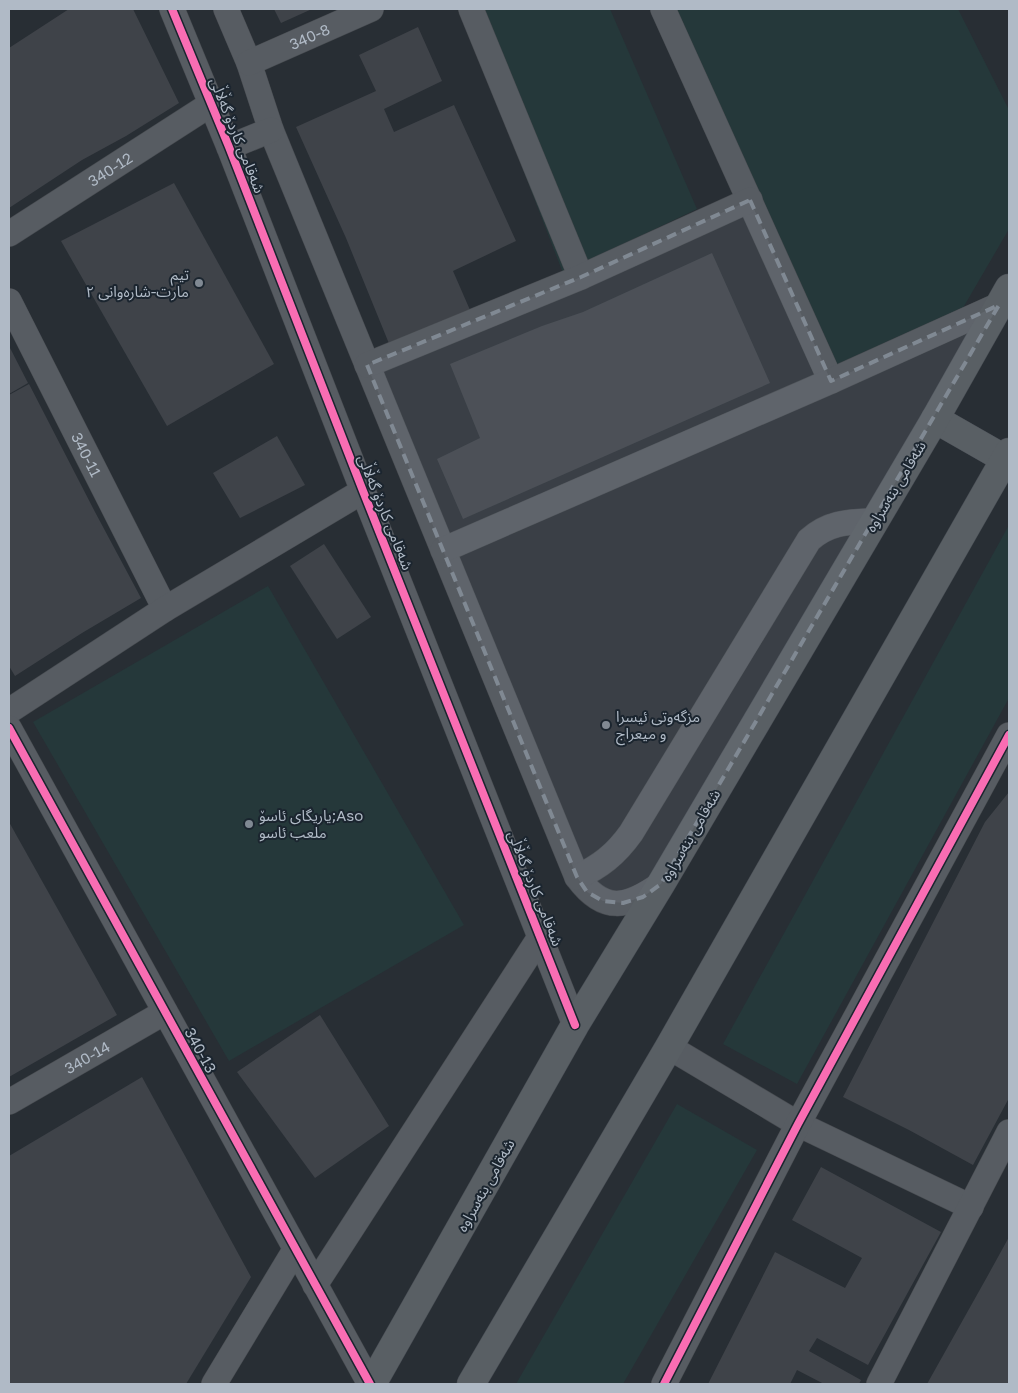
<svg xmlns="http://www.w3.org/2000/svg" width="1018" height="1393" font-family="'Golos Text','Noto Sans Arabic',sans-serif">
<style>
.green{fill:#25383a}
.building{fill:#3f4349}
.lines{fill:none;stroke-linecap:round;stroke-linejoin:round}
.minor-casing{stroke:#464a4f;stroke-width:26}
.major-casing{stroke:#454a51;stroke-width:29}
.minor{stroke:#575c62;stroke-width:25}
.major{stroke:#595f64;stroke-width:28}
.cycleway-casing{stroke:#1b252f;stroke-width:11}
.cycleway{stroke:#f96db3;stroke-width:8}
.marked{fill:#808993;fill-opacity:0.2;stroke:#808993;stroke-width:4;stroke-dasharray:10 6;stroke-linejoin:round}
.poi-dot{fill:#808993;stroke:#1b252f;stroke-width:2}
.labels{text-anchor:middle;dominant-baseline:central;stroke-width:4;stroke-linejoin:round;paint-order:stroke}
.street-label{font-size:15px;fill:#b0bac6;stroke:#1b252f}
.poi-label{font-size:15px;fill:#b0bac6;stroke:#1b252f;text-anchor:start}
</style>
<rect width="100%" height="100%" fill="#282e34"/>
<g class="green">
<path d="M461,9H610L697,209L563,273Z"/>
<path d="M657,9H958L1009,110V229L960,313L821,376Z"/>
<path d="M1009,525V698L797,1084L723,1044Z"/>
<path d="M268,586L464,925L229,1061L33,722Z"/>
<path d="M677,1104L757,1150L623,1384H516Z"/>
</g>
<g class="building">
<path d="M69,9H133L179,103L126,136L82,160L9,208V48Z"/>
<path d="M274,9H312L281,23Z"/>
<path d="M418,27L442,81L384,109L394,132L454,105L516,241L453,271L470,310L390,346L346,238L296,127L376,91L359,55Z"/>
<path d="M174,183L274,364L167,426L61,241Z"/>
<path d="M712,253L770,383L463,519L437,459L480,438L450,364L542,326L583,312Z"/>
<path d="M9,346L28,383L9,394Z"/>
<path d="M29,384L95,512L141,598L82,633L15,676L9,666V395Z"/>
<path d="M277,436L305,485L240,518L213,473Z"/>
<path d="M324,544L371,617L337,639L290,566Z"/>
<path d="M1009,792V1098L973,1165L909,1130L843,1097L985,822Z"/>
<path d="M9,822L117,1015L9,1077Z"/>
<path d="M320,1015L389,1126L315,1178L237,1072Z"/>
<path d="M142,1077L251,1277L186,1384H9V1156Z"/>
<path d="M821,1167L941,1232L868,1365L817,1338L809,1351L861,1380L859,1384H824L797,1370L790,1384H708L775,1252L845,1288L862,1258L792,1220Z"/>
<path d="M1009,1237V1384H927L987,1277Z"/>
</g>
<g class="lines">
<g class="minor-casing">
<g id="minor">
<path d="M172,9L229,147L363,491L575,1025"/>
<path d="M226,9L249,63L271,130L577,877C604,914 627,908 661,884"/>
<path d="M471,9L581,277"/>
<path d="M663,9L831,381"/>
<path id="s1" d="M249,63L371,9"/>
<path d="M229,147L271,130"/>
<path id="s2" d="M9,234L211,104"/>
<path id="s3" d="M9,301L165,609"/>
<path d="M367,365L581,277L750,200"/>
<path d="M443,550L831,381L999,305"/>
<path d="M9,711L165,609L363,491"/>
<path d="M9,728L370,1384"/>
<path d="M577,877C600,867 616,854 631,833L809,540C829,522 848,522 874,521"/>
<path d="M669,1047L798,1124L971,1207"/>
<path id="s4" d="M9,1102L165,1012"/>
<path d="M315,1285L540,937"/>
<path d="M214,1384L295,1250"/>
<path d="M664,1384L798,1124L1009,735"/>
<path d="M879,1384L1009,1132"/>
</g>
</g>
<g class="major-casing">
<g id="major">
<path d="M935,419L1005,459"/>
<path d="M372,1384L575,1025L661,884L935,419L1009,288"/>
<path d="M471,1384L669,1047L1009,452"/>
</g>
</g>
<use href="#minor" class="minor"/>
<use href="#major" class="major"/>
<g class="cycleway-casing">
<g id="cycleway">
<path d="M172,9L229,147L363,491L575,1025"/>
<path d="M9,728L370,1384"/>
<path d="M664,1384L798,1124L1009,735"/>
</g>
</g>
<use href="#cycleway" class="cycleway"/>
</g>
<path class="marked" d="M750,200L831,381L999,305L661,884L643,897L623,903L603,901L587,892L577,877L367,365L581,277Z"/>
<g class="poi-dot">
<circle cx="199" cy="283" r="5"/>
<circle cx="606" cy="725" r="5"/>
<circle cx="249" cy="824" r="5"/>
</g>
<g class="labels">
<g class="street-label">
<text stroke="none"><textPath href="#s1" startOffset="66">340-8</textPath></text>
<text transform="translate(238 135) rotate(68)">شەقامی کاردۆ گەڵاڵی</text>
<text stroke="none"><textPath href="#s2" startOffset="120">340-12</textPath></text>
<text stroke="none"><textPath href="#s3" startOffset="172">340-11</textPath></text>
<text transform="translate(895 486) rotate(-59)">شەقامی بنەسراوە</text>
<text transform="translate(386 512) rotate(68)">شەقامی کاردۆ گەڵاڵی</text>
<text transform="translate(690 835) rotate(-60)">شەقامی بنەسراوە</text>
<text transform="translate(536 888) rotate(68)">شەقامی کاردۆ گەڵاڵی</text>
<text transform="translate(201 1050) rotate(61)">340-13</text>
<text stroke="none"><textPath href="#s4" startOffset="90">340-14</textPath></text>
<text transform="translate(485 1185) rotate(-61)">شەقامی بنەسراوە</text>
</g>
<g class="poi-label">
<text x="189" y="274" text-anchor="end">تیم<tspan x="189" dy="17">مارت-شارەوانی ٢</tspan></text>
<text x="616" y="716">مزگەوتی ئیسرا<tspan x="616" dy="17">و میعراج</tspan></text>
<text x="259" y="815">یاریگای ئاسۆ;Aso<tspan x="259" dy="17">ملعب ئاسو</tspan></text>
</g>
</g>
<rect width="1018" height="1393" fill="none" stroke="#b0bac6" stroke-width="20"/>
</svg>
